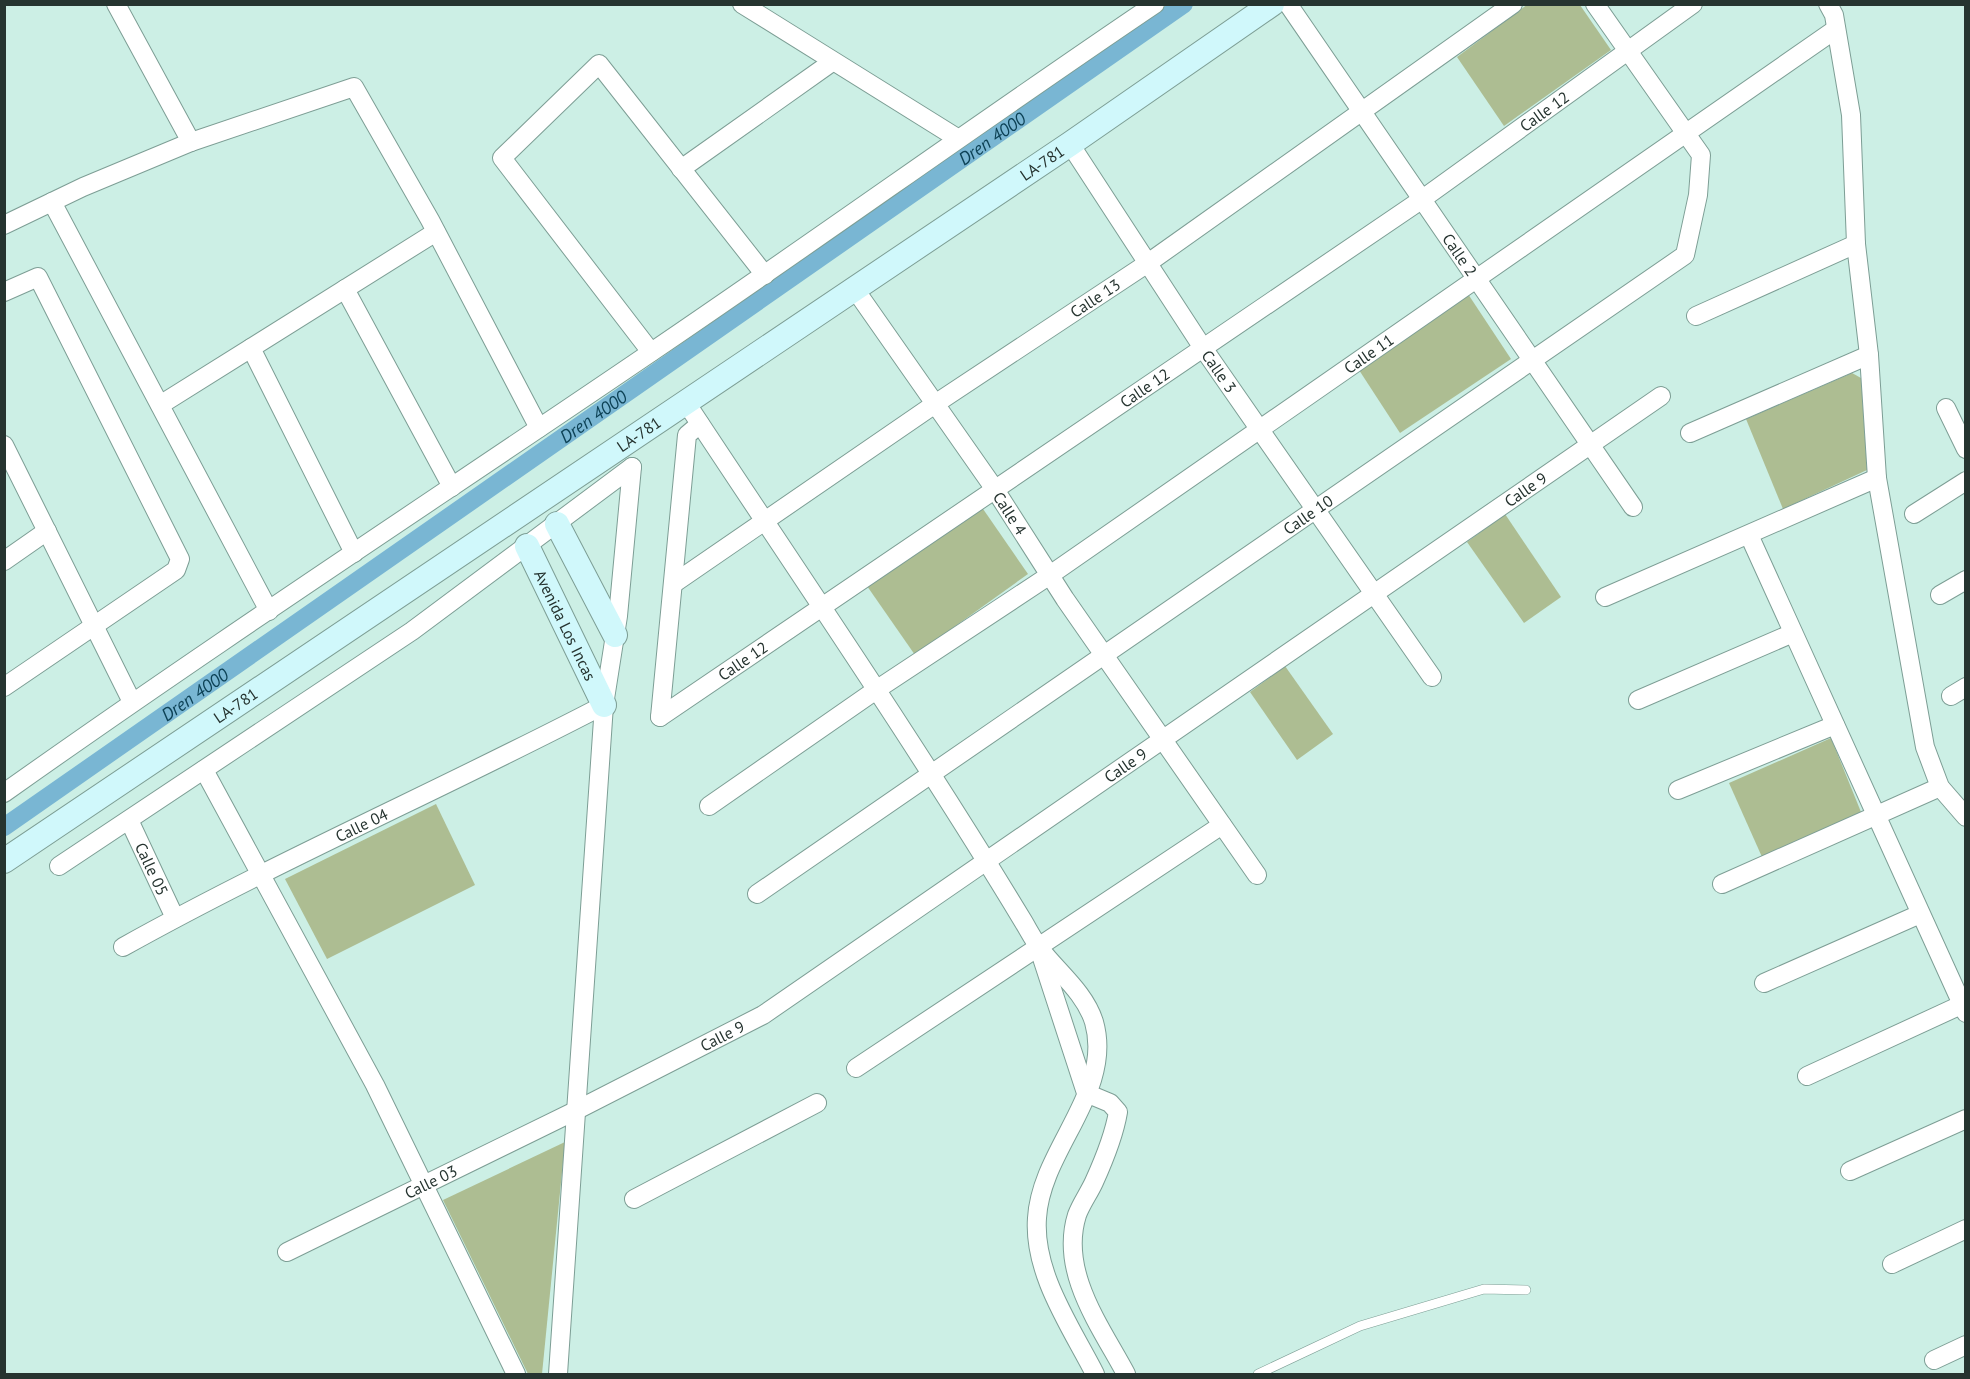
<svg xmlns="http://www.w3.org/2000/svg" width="1970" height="1379" font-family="'PT Sans',sans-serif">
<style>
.green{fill:#adbd92}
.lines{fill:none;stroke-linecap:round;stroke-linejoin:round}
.canal{stroke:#79b6d3;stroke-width:18}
.lane-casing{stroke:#7d9e95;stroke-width:10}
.street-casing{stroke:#7d9e95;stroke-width:20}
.secondary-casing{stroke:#7d9e95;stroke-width:26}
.lane{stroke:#fff;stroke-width:9}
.street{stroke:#fff;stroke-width:18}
.secondary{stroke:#d0f8fb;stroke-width:24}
.labels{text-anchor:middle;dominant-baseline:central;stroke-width:4.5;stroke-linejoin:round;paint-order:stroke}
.street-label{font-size:16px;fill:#263430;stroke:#d9fcf2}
.water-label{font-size:18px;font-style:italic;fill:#0d4256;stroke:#d9fcf2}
</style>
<rect width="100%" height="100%" fill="#ccefe5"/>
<g class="green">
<path d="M1528,4L1580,5L1611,50L1504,126L1457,57Z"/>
<path d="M1468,294L1511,359L1400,433L1359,370Z"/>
<path d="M1852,373L1861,378L1867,470L1783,509L1746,419Z"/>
<path d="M981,506L1028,574L915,655L867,586Z"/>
<path d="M1505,514L1561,597L1524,623L1467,542Z"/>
<path d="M1285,666L1333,734L1297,760L1250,692Z"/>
<path d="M1831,738L1861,812L1762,857L1729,783Z"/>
<path d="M436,804L475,885L327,959L285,879Z"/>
<path d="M565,1142L542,1374H528L443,1200Z"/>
</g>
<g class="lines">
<path class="canal" id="s1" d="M4,827L1184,4"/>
<g class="lane-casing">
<path id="lane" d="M1258,1374L1360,1326L1484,1289L1526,1290"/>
</g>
<g class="street-casing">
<g id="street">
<path d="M116,4L191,142"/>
<path d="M742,4L957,138"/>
<path id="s2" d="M1288,4L1633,507"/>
<path d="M1828,4L1834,15L1851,115L1856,244L1869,355L1877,478L1925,747L1940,787L1966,817"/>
<path id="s3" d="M1070,144L1203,348L1432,677"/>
<path d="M681,169L832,62"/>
<path d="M52,202L269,611"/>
<path d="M4,225L83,187L191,142L354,87L430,220L539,428"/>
<path id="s4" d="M854,288L994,488L1065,599L1257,875"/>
<path d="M345,289L452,487"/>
<path d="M4,292L38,277L180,559L176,570L4,687"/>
<path d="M1696,316L1856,244"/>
<path d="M251,348L354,553"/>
<path d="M651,352L502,158L599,64L765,275"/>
<path d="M685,401C799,574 916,744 1023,921C1029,931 1034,941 1041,950C1059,973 1085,993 1094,1022C1114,1092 1041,1149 1037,1218C1033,1273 1071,1327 1095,1374"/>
<path d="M160,405L436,232"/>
<path d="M1946,408L1966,449"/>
<path d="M1690,433L1869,355"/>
<path d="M4,445L132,702"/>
<path d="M1914,514L1966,481"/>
<path d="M1749,535L1966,1013"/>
<path d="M4,561L47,531"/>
<path id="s5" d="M673,584L935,404L1148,263L1513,4"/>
<path d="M1940,595L1966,580"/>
<path d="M1605,597L1877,478"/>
<path d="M1951,696L1966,687"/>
<path d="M1638,700L1793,633"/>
<path id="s6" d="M660,717L1421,200L1693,4"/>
<path d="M660,717L687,435L700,424"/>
<path d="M204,770L375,1085L516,1374"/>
<path d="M1678,790L1835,725"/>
<path d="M4,793C218,641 437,498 653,351C821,237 986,118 1155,4"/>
<path id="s7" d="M709,806L876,690L1050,575L1836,29"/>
<path id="s8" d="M129,820L175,918"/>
<path d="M59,866L412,631L632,467"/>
<path d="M1722,884L1940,787"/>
<path id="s9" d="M757,894L1685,255L1698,195L1701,155L1595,4"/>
<path id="s10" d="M123,947C279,860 445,788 604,705"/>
<path d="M1041,955L1086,1093L1110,1103L1118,1112C1114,1136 1104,1160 1094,1182C1089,1193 1081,1204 1077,1215C1059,1272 1101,1327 1126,1374"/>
<path d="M1764,983L1920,914"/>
<path d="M856,1068L1222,825"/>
<path d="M1807,1076L1961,1005"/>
<path d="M1850,1171L1966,1119"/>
<path d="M634,1199L817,1103"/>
<path id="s11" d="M287,1252L575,1111L763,1015L1661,396"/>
<path d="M1892,1264L1966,1229"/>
<path d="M1934,1360L1966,1345"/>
<path d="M558,1374L604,705L618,616L632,467"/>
</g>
</g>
<g class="secondary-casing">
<g id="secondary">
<path d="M557,524L615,635"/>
<path id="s12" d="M527,546L604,705"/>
<path id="s13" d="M4,861L1070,144L1272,4"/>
</g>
</g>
<use href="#lane" class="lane"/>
<use href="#street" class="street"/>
<use href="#secondary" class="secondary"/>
</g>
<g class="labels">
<g class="street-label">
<text stroke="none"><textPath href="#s6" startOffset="1072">Calle 12</textPath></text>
<text stroke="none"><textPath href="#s13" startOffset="1251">LA-781</textPath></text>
<text stroke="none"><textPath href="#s2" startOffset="304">Calle 2</textPath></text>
<text stroke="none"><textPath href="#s5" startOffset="510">Calle 13</textPath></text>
<text stroke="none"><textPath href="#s7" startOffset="800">Calle 11</textPath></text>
<text stroke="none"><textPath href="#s3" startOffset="272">Calle 3</textPath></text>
<text stroke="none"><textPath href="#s6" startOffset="586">Calle 12</textPath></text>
<text stroke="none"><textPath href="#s13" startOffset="765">LA-781</textPath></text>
<text stroke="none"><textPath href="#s11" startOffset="1458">Calle 9</textPath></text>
<text stroke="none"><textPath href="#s4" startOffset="274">Calle 4</textPath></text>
<text stroke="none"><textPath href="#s9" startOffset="669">Calle 10</textPath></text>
<text stroke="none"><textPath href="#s12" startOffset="88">Avenida Los Incas</textPath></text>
<text stroke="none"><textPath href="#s6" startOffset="100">Calle 12</textPath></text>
<text stroke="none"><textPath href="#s13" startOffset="279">LA-781</textPath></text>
<text stroke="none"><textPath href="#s11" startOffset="972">Calle 9</textPath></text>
<text stroke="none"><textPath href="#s10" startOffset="268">Calle 04</textPath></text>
<text stroke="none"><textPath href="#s8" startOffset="54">Calle 05</textPath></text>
<text stroke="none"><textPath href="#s11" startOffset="486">Calle 9</textPath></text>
<text stroke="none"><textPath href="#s11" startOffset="160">Calle 03</textPath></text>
</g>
<g class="water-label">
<text stroke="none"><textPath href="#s1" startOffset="1204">Dren 4000</textPath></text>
<text stroke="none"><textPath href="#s1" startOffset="718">Dren 4000</textPath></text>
<text stroke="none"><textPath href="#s1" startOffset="232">Dren 4000</textPath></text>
</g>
</g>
<rect width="1970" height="1379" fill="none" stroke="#263430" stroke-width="12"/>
</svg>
